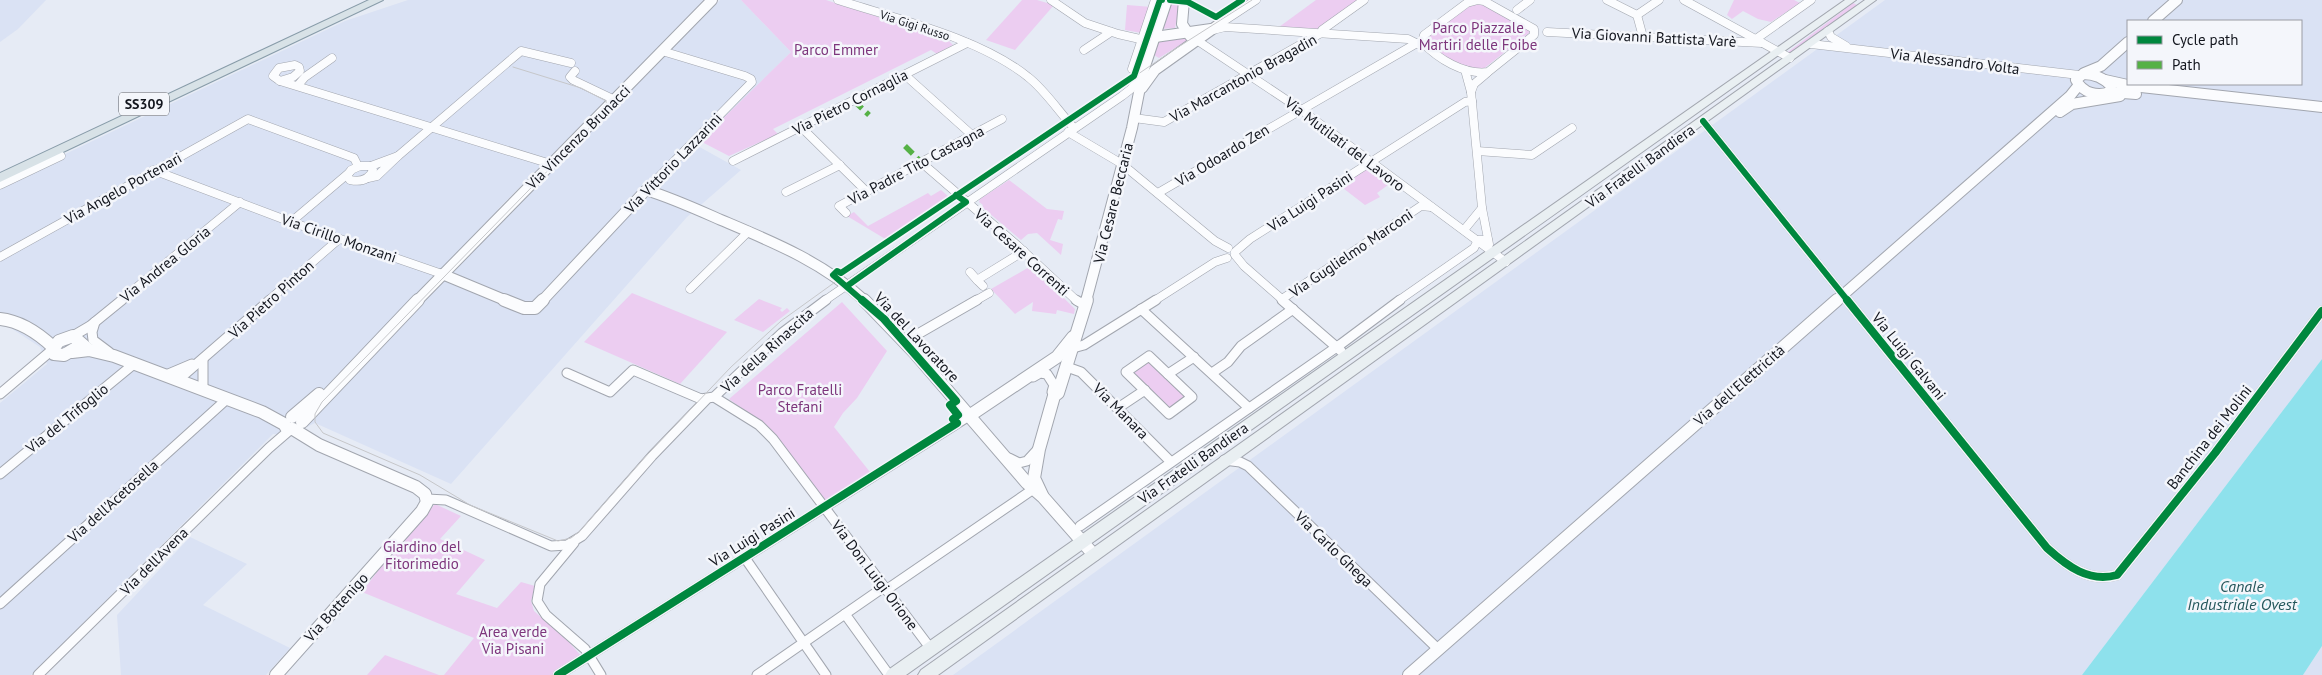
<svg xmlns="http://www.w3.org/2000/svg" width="2322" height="675" font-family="'PT Sans',sans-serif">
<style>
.built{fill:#dae2f4;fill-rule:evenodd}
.green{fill:#eccdf1}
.water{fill:#8ee1ec}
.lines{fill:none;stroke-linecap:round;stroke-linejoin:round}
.minor-far1-casing{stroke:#a2a6af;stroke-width:9}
.minor-casing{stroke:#a2a6af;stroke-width:11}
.tertiary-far1-casing{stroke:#a2a6af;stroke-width:12}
.tertiary-casing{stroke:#a2a6af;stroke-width:14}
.secondary-casing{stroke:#a2a6af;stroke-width:2}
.primary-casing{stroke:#889ca9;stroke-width:2}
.minor-far1{stroke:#fbfcfe;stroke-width:8}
.minor{stroke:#fbfcfe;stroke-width:9}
.tertiary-far1{stroke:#fbfcfe;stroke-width:10}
.tertiary{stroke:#fbfcfe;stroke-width:12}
.secondary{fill:#e9eff2;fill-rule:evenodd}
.primary{fill:#d8e2e7;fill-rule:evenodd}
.tram{stroke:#c6c7ca;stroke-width:1}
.quiet{stroke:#55b145;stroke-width:5.5;stroke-dasharray:11 5.5;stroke-linecap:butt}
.cycleway-far1-casing{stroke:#f4f6fb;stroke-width:9}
.cycleway-casing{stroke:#f4f6fb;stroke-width:11}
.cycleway-far1{stroke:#00873e;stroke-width:6}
.cycleway{stroke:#00873e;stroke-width:8}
.labels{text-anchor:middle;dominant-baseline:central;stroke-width:5;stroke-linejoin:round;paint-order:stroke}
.far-street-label{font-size:12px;fill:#13161e;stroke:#f4f6fb}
.shield{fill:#f4f6fb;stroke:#565960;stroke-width:1}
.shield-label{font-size:14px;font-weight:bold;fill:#13161e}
.park-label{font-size:15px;fill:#7d357c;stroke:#f4f6fb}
.street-label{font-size:15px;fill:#13161e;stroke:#f4f6fb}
.water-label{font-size:16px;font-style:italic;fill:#25575c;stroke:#f4f6fb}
</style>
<rect width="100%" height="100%" fill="#e6ebf5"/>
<g class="built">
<path d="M0,0H46L18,29L0,42Z"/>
<path d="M408,0H706L498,209L510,214L720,0H741L791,52L696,145L741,170L687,217L451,484L315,423L290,435L273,434L31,675H0V403L47,364L40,347L0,321V185L345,21Z"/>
<path d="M1885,0H2322V359L2082,675H953ZM2128,21H2301V84H2128Z"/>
<path d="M190,537L247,564L203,605L290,648L266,675H121L117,615Z"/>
<path d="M2322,646V675H2303Z"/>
</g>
<g class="green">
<path d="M741,0H826L947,39L953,45L937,54L931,50L773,129L778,134L729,156L700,141L791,52Z"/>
<path d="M1022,0H1037L1054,5L1015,50L986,40Z"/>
<path d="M1316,0H1360L1318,31L1279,27Z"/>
<path d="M1734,0H1794L1800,3L1771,22L1758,19L1743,11L1732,19L1727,15Z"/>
<path d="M1169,2L1180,3L1175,28L1161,29Z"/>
<path d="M1473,2L1486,4L1530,30L1529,33L1482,70C1464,70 1440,54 1425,44L1427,36Z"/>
<path d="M1853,3L1857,5L1792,53L1788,52Z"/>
<path d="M1127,5L1152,7L1141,33L1125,30Z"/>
<path d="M1184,36L1188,40L1159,58L1154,55L1153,51L1157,41Z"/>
<path d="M1370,166L1392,182L1377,193L1380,197L1365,205L1339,185Z"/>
<path d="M1009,180L1047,209L1064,211L1062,220L1058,219L1050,240L1063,244L1061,255L1037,233L1028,234L1021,240L982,207L983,205L979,202L980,199Z"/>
<path d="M941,190L950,198L887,240L847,216L854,212L868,226L928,193L931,196Z"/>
<path d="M1031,266L1075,309L1074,314L1057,310L1056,314L1032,311L1033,302L1015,314L991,289Z"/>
<path d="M632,293L727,332L680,384L584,342Z"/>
<path d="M759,299L782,308L780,310L782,312L787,308L790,311L763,332L734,320Z"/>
<path d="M842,302L887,351L857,398L843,413L834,427L870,472L825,501L764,425L729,399Z"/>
<path d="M1148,360L1188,397L1171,409L1131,371Z"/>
<path d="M435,504L461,516L440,539L485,560L456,594L497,608L521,582L535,586L531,601L534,611L568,641L582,657L553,675H444L474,638L362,592L383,564Z"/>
<path d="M385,655L439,675H367Z"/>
</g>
<path class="water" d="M2322,359V646L2303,675H2082Z"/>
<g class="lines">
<g class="minor-far1-casing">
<g id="minor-far1">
<path d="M838,0C897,19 980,38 1028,77C1045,90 1059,112 1074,128"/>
<path d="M1051,0L1085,23L1118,34L1153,42"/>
<path d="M1478,0L1484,1L1534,29V35L1488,72C1464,75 1438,59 1422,42L1424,35L1467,3Z"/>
<path d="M1607,0L1637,15L1643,37"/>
<path d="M1684,0L1790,58"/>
<path d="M1517,10L1530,0"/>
<path d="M1637,15L1659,0"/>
<path d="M1221,23L1256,0"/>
<path d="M1213,30L1225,27L1408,39L1418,44"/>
<path d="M1828,31L1831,37L1846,46"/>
<path d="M1547,32L1762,43"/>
<path d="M1756,39L1811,0"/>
<path d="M1198,41L1300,109L1506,262"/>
<path d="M1811,44L2079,75"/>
<path d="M1084,50L1111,32"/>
<path d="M295,65L299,67L300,71L293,77L280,81L273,76L279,68Z"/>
<path d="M1132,69L1155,0"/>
<path d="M1465,70L1471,92L1474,84L1487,73"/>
<path d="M575,71L570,77L573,80L615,100"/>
<path d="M905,75L972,135"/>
<path d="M280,81L551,164"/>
<path d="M299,84L305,77L332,58"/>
<path d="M1471,92L1482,208L1489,244"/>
<path d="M1134,118L1164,122L1321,33L1322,30L1364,0"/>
<path d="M1703,121L1848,301"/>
<path d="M801,127L867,192"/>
<path d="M1068,132L1122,164L1215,241L1228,248"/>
<path d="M1477,151L1532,155L1572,128"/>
<path d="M398,156L521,51L571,63"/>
<path d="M733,161L967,43"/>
<path d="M922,163L1018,246L1077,301"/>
<path d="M360,166H371L373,170C369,180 360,182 350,180L347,176L351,170Z"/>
<path d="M153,170L291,222L442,274"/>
<path d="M368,178L377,176L398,156L371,166"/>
<path d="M0,185L61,156"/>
<path d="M646,190L752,82L751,79L745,76L662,51"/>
<path d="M786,192L840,165"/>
<path d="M1158,193L1417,43"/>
<path d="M846,213L839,206L1002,119"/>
<path d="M291,222L350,172"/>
<path d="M1464,230L1482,208"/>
<path d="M1235,252L1250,239L1465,102L1472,101"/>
<path d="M1235,255L1244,266L1284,301"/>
<path d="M0,257L248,119L354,158L358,166"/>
<path d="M970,272L977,280"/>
<path d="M983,286L977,280L1024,251"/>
<path d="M690,289L749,231"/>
<path d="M1282,299L1421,206L1431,207"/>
<path d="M120,301L240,202"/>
<path d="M268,301L339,239"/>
<path d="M824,301L1122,96L1131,89L1141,75"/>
<path d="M975,301L989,293"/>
<path d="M1154,301L1215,262L1227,258"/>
<path d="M1398,301L1474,248L1478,240H1488"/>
</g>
</g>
<g class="minor-casing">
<g id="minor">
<path d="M1076,300L1086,306"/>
<path d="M1282,300L1341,351"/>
<path d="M1847,300L2047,548C2067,566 2089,583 2117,575L2215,453L2322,311"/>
<path d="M1141,309L1249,408"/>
<path d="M95,322L92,332L93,340L109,352"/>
<path d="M73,336L90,326L122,300"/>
<path d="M904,342L977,300"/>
<path d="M1073,348L1084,345L1156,300"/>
<path d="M1149,356L1192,397L1169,414L1126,372Z"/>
<path d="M203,359V390"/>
<path d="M1067,367L1081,372L1171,462"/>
<path d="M567,373L610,392L633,370L701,399L714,397L782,333L826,300"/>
<path d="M1212,373L1228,362L1241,346L1293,309"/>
<path d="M1168,374L1194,357"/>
<path d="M166,375L192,364"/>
<path d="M1033,377L1040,373L1047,374L1054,385L1052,392L1054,396"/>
<path d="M178,380L270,300"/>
<path d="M0,394L52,350"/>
<path d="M714,397L759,425L773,439L931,649"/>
<path d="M1118,408L1145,390"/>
<path d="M1009,458L1019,463L1027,461L1038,449"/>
<path d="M1224,460L1240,462L1248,466L1439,650"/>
<path d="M0,474L135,363"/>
<path d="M427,499L446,500L551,546L567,545L582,536L652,456L706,400"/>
<path d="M1080,526L1341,344L1400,300"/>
<path d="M574,543L540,584L537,601L546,615L585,649L601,675"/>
<path d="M745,558L826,675"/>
<path d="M884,587L845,614L889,675"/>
<path d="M886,590L1032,490"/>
<path d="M0,604L227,399"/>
<path d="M38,675L269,448L291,429"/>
<path d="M558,675L969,416"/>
<path d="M757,675L845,614"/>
</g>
</g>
<g class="tertiary-far1-casing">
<g id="tertiary-far1">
<path d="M1184,0L1182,24L1190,36"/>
<path d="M2153,21L2177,0"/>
<path d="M1155,37L1211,29"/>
<path d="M2084,73L2101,66L2128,42"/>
<path d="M2083,74C2094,74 2103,77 2111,86L2110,92C2097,97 2083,93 2076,80Z"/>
<path d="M2105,80L2132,86L2322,107"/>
<path d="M1142,88L1155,70L1221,23"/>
<path d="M2110,92L2136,94"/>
<path d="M2060,112L2072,104L2120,96"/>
<path d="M442,274L507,301"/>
<path d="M417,301L712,0"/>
<path d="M542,301L646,190C672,198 696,209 721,220C773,242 823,262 865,301"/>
<path d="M1086,301L1132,128L1143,72L1167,0"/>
<path d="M1836,301L2070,96L2078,86"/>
</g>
</g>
<g class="tertiary-casing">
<g id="tertiary">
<path d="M504,300L524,308H535L543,300"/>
<path d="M864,300L915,353L1027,483L1043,497L1094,555"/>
<path d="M0,319C20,321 39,334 53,347"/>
<path d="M76,348L64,355L54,354L52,350L59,341L73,336L89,350"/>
<path d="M72,352L89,350L114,356L262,412L284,424L287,429H293L319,445L416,487L425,494L427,502L422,511L276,675"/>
<path d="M969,416L1057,357L1073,337"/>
<path d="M292,417L319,394"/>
<path d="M302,422L418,300"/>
<path d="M1042,495L1034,478L1039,449L1054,396L1058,393L1087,300"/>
<path d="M1409,675L1837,300"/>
</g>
</g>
<g class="secondary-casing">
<g id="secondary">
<path d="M1845,0H1856L906,675H885L888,670Z"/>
<path d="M1865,0H1876L938,675H918L921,670Z"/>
</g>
</g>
<g class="primary-casing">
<path id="primary" d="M369,0H383L0,182V173Z"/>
</g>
<use href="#minor-far1" class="minor-far1"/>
<use href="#minor" class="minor"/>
<use href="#tertiary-far1" class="tertiary-far1"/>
<use href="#tertiary" class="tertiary"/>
<use href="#secondary" class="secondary"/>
<use href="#primary" class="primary"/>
<path class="tram" d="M513,67L581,88L606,101L607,110L322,402L315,414V422L323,433L420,475L470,505L558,541L571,538L580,531L648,454L731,367L781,321L888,244L1172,51L1252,0"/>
<g class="quiet">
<path d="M854,101L869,115"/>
<path d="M905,146L922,163"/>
</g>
<g class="cycleway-far1-casing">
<g id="cycleway-far1">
<path d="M1170,0L1188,2L1216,17L1242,0"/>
<path d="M1703,121L1848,301"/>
<path d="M847,286L966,202L956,195"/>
<path d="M863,301L833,275L837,271L841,273L1134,76L1160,0H1162"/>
</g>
</g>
<g class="cycleway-casing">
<g id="cycleway">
<path d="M1847,300L2047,548C2067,566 2089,583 2117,575L2215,453L2322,311"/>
<path d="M558,675L957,423L953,419L958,415L950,405L956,401L884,319L862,300"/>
</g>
</g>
<use href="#cycleway-far1" class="cycleway-far1"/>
<use href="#cycleway" class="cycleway"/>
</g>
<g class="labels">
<g class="far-street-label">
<text transform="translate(915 25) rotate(18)">Via Gigi Russo</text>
</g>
<rect class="shield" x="119" y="92.5" width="50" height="23" rx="4"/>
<g class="shield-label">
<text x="144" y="104">SS309</text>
</g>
<g class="park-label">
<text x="1478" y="27">Parco Piazzale<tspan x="1478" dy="17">Martiri delle Foibe</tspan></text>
<text x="836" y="49">Parco Emmer</text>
<text x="800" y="389">Parco Fratelli<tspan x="800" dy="17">Stefani</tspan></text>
<text x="422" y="546">Giardino del<tspan x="422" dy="17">Fitorimedio</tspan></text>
<text x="513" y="631">Area verde<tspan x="513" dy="17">Via Pisani</tspan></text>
</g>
<g class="street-label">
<text transform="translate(1654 37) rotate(3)">Via Giovanni Battista Varè</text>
<text transform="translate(1955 61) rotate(7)">Via Alessandro Volta</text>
<text transform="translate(1243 78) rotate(-29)">Via Marcantonio Bragadin</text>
<text transform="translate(850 102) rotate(-27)">Via Pietro Cornaglia</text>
<text transform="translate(578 137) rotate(-45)">Via Vincenzo Brunacci</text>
<text transform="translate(1345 144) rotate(37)">Via Mutilati del Lavoro</text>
<text transform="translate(1222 155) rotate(-31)">Via Odoardo Zen</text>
<text transform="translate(673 163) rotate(-46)">Via Vittorio Lazzarini</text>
<text transform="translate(916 165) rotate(-28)">Via Padre Tito Castagna</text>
<text transform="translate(1640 166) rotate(-36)">Via Fratelli Bandiera</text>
<text transform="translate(123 188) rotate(-29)">Via Angelo Portenari</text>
<text transform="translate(1310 201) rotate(-33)">Via Luigi Pasini</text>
<text transform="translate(1113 203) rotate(-76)">Via Cesare Beccaria</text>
<text transform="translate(339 238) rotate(19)">Via Cirillo Monzani</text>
<text transform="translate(1022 252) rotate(42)">Via Cesare Correnti</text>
<text transform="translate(1351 253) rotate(-34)">Via Guglielmo Marconi</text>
<text transform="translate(165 264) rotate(-39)">Via Andrea Gloria</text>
<text transform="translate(271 299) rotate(-42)">Via Pietro Pinton</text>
<text transform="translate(917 337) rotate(47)">Via del Lavoratore</text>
<text transform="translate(767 350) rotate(-42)">Via della Rinascita</text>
<text transform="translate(1909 356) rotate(51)">Via Luigi Galvani</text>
<text transform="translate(1739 385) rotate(-41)">Via dell'Elettricità</text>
<text transform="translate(1121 411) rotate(45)">Via Manara</text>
<text transform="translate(67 418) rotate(-39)">Via del Trifoglio</text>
<text transform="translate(2209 437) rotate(-52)">Banchina dei Molini</text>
<text transform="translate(1193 463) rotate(-35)">Via Fratelli Bandiera</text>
<text transform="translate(113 501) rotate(-42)">Via dell'Acetosella</text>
<text transform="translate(752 537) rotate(-32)">Via Luigi Pasini</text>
<text transform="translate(1334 549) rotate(44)">Via Carlo Ghega</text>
<text transform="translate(154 561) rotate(-45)">Via dell'Avena</text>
<text transform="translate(875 575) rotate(53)">Via Don Luigi Orione</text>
<text transform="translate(336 607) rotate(-48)">Via Bottenigo</text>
</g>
<g class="water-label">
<text x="2242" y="586">Canale<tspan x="2242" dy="18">Industriale Ovest</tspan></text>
</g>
</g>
<rect x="2127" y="20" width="175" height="65" fill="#f4f6fb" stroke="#9a9ca3"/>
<rect x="2137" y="36" width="25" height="8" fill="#00873e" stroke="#9a9ca3"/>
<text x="2172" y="45" font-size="15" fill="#13161e">Cycle path</text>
<rect x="2137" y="61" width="25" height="8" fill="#55b145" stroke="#9a9ca3"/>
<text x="2172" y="70" font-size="15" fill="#13161e">Path</text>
</svg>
